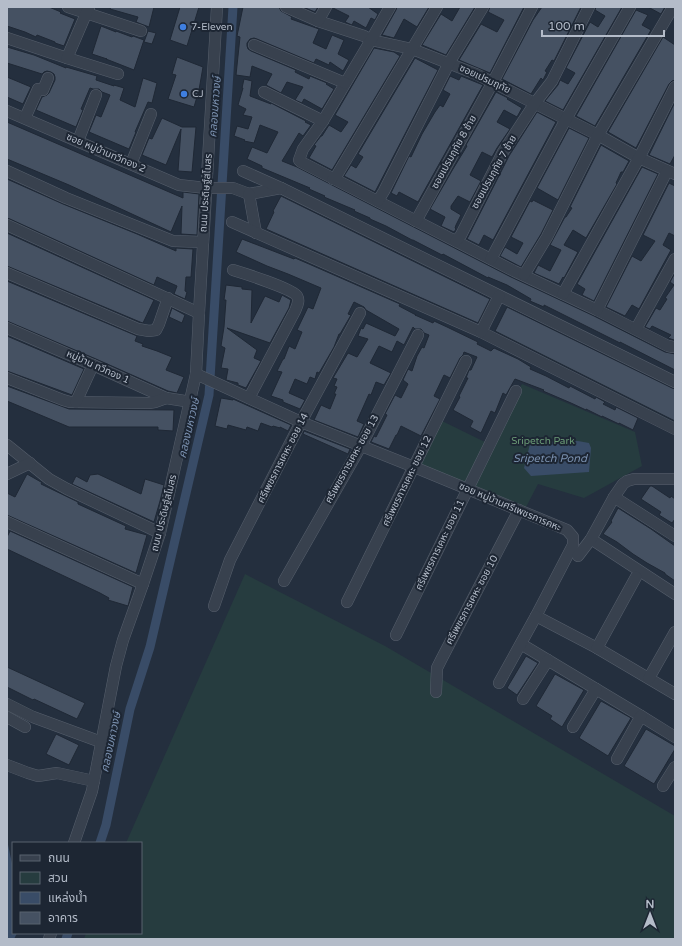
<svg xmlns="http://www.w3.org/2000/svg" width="682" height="946" font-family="'Varela Round','Noto Sans Thai',sans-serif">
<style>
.green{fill:#263c3f}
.water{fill:#394c67}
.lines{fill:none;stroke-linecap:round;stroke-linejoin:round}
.canal{stroke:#394c67;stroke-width:9}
.building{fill:#455162;stroke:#1f2835}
.minor-casing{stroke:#565f6c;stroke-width:12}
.minor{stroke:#38414e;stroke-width:11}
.shop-dot{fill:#3f7fe0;stroke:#1d2633;stroke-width:1.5}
.labels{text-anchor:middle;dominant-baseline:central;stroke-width:4;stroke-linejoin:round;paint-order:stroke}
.poi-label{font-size:10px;fill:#b4bcc9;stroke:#1d2633;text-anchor:start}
.street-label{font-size:10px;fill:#b4bcc9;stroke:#1d2633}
.park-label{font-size:10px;fill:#6b9a76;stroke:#1d2633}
.water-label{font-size:11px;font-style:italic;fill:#7c92b1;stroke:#1d2633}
</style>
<rect width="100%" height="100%" fill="#242f3e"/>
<g class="green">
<path d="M522,384L635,432L642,466L584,498L538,484L524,511L415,468L440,420L491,445Z"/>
<path d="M245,574L385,646L675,816V939H84L86,933H141V843H126Z"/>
</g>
<g class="water">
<path d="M578,441L589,443L591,448L589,472L531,476L524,468L530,444L537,442Z"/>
<path d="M7,840L13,868V933H17L14,939H7Z"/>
</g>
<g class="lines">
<g class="canal">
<path d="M100,843L106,825L130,709L150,647L209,395L233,7"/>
<path d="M66,939L68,933"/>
</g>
</g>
<g class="building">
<path d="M7,7H49L61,12L60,13L75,19L64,46L55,43V42L37,35L36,37L25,32L7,26Z"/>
<path d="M111,7H154L149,27L136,22L138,17L110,9Z"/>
<path d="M180,7H199L187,46L170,40Z"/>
<path d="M243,7H279L281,11L292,17L291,19L319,29L313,43L326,49L332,35L344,40L338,54L349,60L343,71L330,62L329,65L316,59L314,63L257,39L254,38L250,39L247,43V46L248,49L251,51L296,70L295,72L309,79L310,76L327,83L326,84L334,89L322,109L304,99L302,103L295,100L303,87L287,82L281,93L266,85L272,74L252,66L250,77L236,75L240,37L237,36Z"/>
<path d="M303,7H318L315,12Z"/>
<path d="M333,7H368L378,14L375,20L371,18L366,28L354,21L352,25L345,22L349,16L333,8Z"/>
<path d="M397,7H429L417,27L404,19L394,38L382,35L396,10Z"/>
<path d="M460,7H475L446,55L422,45L441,14L452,21Z"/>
<path d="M490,7H524L490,73L459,60L481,24L497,32L504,20L488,12Z"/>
<path d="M542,7H581L554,61L552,60L545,71L547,72L543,80L541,78L531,94L502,79L533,20Z"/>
<path d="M596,7H622L563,110L545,101L558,85L560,80L568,84L575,73L566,68L590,22L598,27L605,16L595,10Z"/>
<path d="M648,7H665L661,14Z"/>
<path d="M636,10L648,15L642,25L651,30L595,126L576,116Z"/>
<path d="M101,26L116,32V31L132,37L133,36L144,40L134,70L106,59H107L92,54Z"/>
<path d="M148,31L156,33L152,44L144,42Z"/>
<path d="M663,37L675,45V80L672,81L669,84L636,148L608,132Z"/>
<path d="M7,47L34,55L66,68V67L97,76L96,80L114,86V85L124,88L120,100L135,107L143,78L157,83L152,103L148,102L135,132H136L129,149L89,132L96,115L101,117L110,95L102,92L99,89H93L90,88L81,109L83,110L76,127L36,110L42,97L47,95L49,93L55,80V77L54,74L51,72L47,71L44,72L42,74L7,63Z"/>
<path d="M374,48L394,52L400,56L332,170L309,158L316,146L314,145L321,136H322L329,125L341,132L348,122L335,115Z"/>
<path d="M177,57L203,67L199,90L194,107L168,99L176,75L172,74Z"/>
<path d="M415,58L438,70L375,192L344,176L351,165L356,168L363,157L358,154Z"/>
<path d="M450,76L459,80L461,76L483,85L418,202L399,192L397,196L391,193L409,156L411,157L422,134L435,112L440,105L443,107L450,94L443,90Z"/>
<path d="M7,77L31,87L23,104L7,97Z"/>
<path d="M244,79L252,81L250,96L271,104V103L306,121L305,122L311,125L303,136L299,133L282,161L297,167L511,277L594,316L665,352L675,354V370L620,342V343L544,305V307L530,301L531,299L507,285L488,277V278L443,254L442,255L413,240H412L386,226L370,219V218L354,211L355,210L324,197L325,196L309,189L310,188L262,168V166L247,159L252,147L267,153L278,132L260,125L254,143L244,141L245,140L234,136L237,126L248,129L252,117L243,115L246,109L238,105L243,88H242Z"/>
<path d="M496,92L508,98L507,99L522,108L517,117L504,110L497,122L510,129L497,148L492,157L482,152L470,175L481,181L470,202L458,196L451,206V209L461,215L456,225L455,228L456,229L454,232L441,226L445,217L430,209L453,169L467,146L466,145Z"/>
<path d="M675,102V155L670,164L649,155Z"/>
<path d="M537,112L556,122L493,240L484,235L479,245L467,239L509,156Z"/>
<path d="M162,118L182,127H196L192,172L178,171L181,129L166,165L142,155L149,138L152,139Z"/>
<path d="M7,122L183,198V192L199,194L197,235L181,234L182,206L171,232L69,185L7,159Z"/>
<path d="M569,128L589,138L558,200L537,188Z"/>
<path d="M601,145L629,161L623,172H621L616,183L617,184L586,238L573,230L564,245L578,252L564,278L563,277L559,284L534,273L538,265L550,271L561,250L550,245L565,217H566L572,208L570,207Z"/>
<path d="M642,167L658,174L594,301L582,295L585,289L577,284Z"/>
<path d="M7,179L63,204L137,234L176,251V248L193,249L191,277H186L185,291L187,292L185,299L174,294L177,286L157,277L154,285L10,219L7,218Z"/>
<path d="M669,183L675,186V236L669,233L663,245L671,250L639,309L632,305L625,316L606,307L632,256L641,261L655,241L643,235Z"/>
<path d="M281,196L490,299L478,323L266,229L274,212L273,211Z"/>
<path d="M533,200L553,210L541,234L521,267L500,256L505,247L517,254L523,243L511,237L530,201L532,202Z"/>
<path d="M7,233L154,300L143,323L140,322L7,266Z"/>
<path d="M242,239L294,259L295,258L309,264L400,304L399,306L416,315H415L433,323L434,321L447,327L478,342L477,344L491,351L494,348L518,359L531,367L530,369L546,376L569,388L570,386L595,399L596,397L605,402L603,404L615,410L616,407L638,418L633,430L619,423V424L602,416V417L586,409V410L571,403L543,391L544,390L515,379L506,395L503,393L495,413L491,411L481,433L470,427L473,421L453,410L460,397L459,396L468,378H466L469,370H471L477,357L464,352L463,355L460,358L450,378L444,375L434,396L440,399L421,436L401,426L397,435H396L389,449L371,442L374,436L376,437L387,415L385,414L395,395L401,398L408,384L403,380L408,369L412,371L417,356L422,347L424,348L429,335L424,333L421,329H415L413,327L404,345L397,341L392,352L379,346L370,363L391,373L384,385L376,382L371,395L369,394L357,421L364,424L358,437L314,420L321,405L330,409L336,394H334L337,387L334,386L337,379L333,378L348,353L357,357L368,339L358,336L361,328L363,329L366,323L395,336L399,329L366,310L364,307L354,302L348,314L351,315L340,334H339L334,347L319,373L317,372L315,379L310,377L307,384L295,379L289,393L305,400L300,409L283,402V400L271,396L282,372L277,371L283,359H284L289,346L295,349L302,332L297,330L308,307L313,309L321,288L288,274L267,266L236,252Z"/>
<path d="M675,273V340H674L668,338L671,335L652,326L650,329L645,327L656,308L660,310L667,299L665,298L674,285L670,282Z"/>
<path d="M7,281L137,336L135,341L143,344L142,346L157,351L172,357L166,370L184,377L177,393L168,391L96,359L7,321Z"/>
<path d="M226,285L242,287V289L252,290L251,323L265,296L279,302L282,295L291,300L289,308L270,343L227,328L257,350L254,358L261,361L246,388L238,385V383L226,380L228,369L221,368L225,348L221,346L224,327L226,300H224Z"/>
<path d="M507,307L672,388L675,389V421L495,331Z"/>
<path d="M172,308L185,315L182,323L169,317Z"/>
<path d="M7,336L84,369L72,395L7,371Z"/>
<path d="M7,386L69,409L174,410L173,431L158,430V427H69L7,401Z"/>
<path d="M221,398L233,400V399L291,425L288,431L280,427V428L273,426L272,427L261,423L258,431L247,427L246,430L228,425L227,429L215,426Z"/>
<path d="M304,431L350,449L348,454L303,434Z"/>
<path d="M27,474L41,482H42L41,484L78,502V504L126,526L125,529L147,535L136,573L7,515V493L15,497Z"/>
<path d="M98,474L141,494L145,479L164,485L160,501L154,522L72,484L76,476L87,482L90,475Z"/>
<path d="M650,486H652L670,498L671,496L675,499V519L672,523L659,515L661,512L641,499Z"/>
<path d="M618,508L651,529L675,546V581L665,574V573L647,563L633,554L617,542L603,534L612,522L611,521Z"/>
<path d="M10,531L133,587L128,606L108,600L109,598L100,593L7,549V537Z"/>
<path d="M526,656L538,663L517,695L507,688Z"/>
<path d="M7,667L85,703L77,719L34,699L33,700L7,687Z"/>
<path d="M555,674L584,690L562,727L550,719L552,716L536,706Z"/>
<path d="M601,701L631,718L608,756L579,738Z"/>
<path d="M646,729L675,746V749L654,784L624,766Z"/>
<path d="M56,734L79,745L69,765L46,754Z"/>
</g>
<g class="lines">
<g class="minor-casing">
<g id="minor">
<path d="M68,7L141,31"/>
<path d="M286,7L318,21L364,36L371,40L412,49L476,74L598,135L639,158L675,174"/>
<path d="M390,7L371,40L323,121L303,149L299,160L301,162L514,271L597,310L668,346L673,347H675"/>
<path d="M318,21L326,7"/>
<path d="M7,38L67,58L118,74"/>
<path d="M254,45L345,83"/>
<path d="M67,58L89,7"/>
<path d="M264,92L323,121"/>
<path d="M7,111L179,185L206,188H233L249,194L281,188L675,382"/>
<path d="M25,118L38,89L43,90L48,78"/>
<path d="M78,141L96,95"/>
<path d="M131,164L151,114"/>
<path d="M7,171L66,198L173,241L203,242"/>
<path d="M243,171L281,188"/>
<path d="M333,179L337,175L437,7"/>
<path d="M249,194L256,233"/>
<path d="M378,201L384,191L449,63L483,7"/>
<path d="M416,221L493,82L532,7"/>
<path d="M232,222L481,332L675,429"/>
<path d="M7,225L199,313"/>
<path d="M456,241L461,235L503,152L535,103L552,81L589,7"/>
<path d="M491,259L566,119L630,7"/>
<path d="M233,270C243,273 293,289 297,296C300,301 297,306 295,311L249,398"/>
<path d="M7,273L138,329L149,331L156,330L159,324L168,298"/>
<path d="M524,275L547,237L598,135L673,7"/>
<path d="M563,294L639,158L675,87"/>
<path d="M597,310L667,171"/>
<path d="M7,328L93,365L166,398L191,402"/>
<path d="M636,329L675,259"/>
<path d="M481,332L499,296"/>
<path d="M196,374L218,384L301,422L414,467L567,530L573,537V545L536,616L597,648L675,694"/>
<path d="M7,378L63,400L70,402L149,403L155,402L166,398"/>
<path d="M76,402L93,365"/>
<path d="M7,445L49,479L67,489L160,533"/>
<path d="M7,474L30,463"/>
<path d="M614,497L675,536"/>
<path d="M7,522L143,584"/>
<path d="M591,539L675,594"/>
<path d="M578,556L591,539L614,497L623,484L627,481L634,479H675"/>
<path d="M284,581L361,446L418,335"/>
<path d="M347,602L466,361"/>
<path d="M214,606L230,560L301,422L360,313"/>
<path d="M396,635L516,391"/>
<path d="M521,644L641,716L675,737"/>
<path d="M597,648L636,577"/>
<path d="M649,678L675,632"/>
<path d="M499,683L536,616"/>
<path d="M436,692L437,668L441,660L519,510"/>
<path d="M523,699L548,660"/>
<path d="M7,704L33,717L101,742"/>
<path d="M7,717L25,727"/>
<path d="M573,727L596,689"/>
<path d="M617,759L641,716"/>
<path d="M7,765L28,773L38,776L57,773L94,781"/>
<path d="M663,786L675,767"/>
<path d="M74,843L92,791L116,666L123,640L143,584L160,533L196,374L199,313L217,7"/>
<path d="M49,939L51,933"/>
</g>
</g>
<use href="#minor" class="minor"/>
</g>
<g class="shop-dot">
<circle cx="183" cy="27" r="4"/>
<circle cx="184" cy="94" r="4"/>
</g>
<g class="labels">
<g class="poi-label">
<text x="191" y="27">7-Eleven</text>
<text x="192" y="94">CJ</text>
</g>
<g class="street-label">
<text transform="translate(485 79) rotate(25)">ซอยเปรมฤทัย</text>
<text transform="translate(454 152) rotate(-61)">ซอยเปรมฤทัย 8 ซ้าย</text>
<text transform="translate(106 153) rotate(23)">ซอย หมู่บ้านทวีทอง 2</text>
<text transform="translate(494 172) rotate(-61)">ซอยเปรมฤทัย 7 ซ้าย</text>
<text transform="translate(206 193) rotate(-86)">ถนน ประดิษฐ์สโมสร</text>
<text transform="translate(98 367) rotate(24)">หมู่บ้าน ทวีทอง 1</text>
<text transform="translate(283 458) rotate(-63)">ศรีเพชรการเคหะ ซอย 14</text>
<text transform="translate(352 459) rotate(-61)">ศรีเพชรการเคหะ ซอย 13</text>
<text transform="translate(407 481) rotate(-64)">ศรีเพชรการเคหะ ซอย 12</text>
<text transform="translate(510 507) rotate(23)">ซอย หมู่บ้านศรีเพชรการคหะ</text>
<text transform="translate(164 513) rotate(-76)">ถนน ประดิษฐ์สโมสร</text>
<text transform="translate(440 545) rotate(-64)">ศรีเพชรการเคหะ ซอย 11</text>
<text transform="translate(472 600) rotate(-62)">ศรีเพชรการเคหะ ซอย 10</text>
</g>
<g class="park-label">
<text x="543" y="441">Sripetch Park</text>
</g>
<g class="water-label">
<text transform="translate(215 107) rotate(-86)">คลองมหาวงษ์</text>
<text transform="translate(189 428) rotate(-77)">คลองมหาวงษ์</text>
<text x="550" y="458">Sripetch Pond</text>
<text transform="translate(111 742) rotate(-78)">คลองมหาวงษ์</text>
</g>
</g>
<rect width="682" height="946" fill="none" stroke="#b4bcc9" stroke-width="16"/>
<rect x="12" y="842" width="130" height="92" fill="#1d2633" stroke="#59626f"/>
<rect x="20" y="855" width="20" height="6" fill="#38414e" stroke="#59626f"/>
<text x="48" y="862" font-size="12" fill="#b4bcc9">ถนน</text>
<rect x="20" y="872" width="20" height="12" fill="#263c3f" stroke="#59626f"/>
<text x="48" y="882" font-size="12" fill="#b4bcc9">สวน</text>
<rect x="20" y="892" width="20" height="12" fill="#394c67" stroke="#59626f"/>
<text x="48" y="902" font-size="12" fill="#b4bcc9">แหล่งน้ำ</text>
<rect x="20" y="912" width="20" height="12" fill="#455162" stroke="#59626f"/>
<text x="48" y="922" font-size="12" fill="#b4bcc9">อาคาร</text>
<g transform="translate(650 914)" stroke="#1d2633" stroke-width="3" paint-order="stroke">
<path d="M0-3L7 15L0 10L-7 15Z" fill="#b4bcc9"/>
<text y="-6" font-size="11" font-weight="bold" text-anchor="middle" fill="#b4bcc9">N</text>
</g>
<path d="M542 30v6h122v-6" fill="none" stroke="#b4bcc9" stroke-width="2"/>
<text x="548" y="30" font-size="12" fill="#b4bcc9" stroke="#1d2633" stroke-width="3" paint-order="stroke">100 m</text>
</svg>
